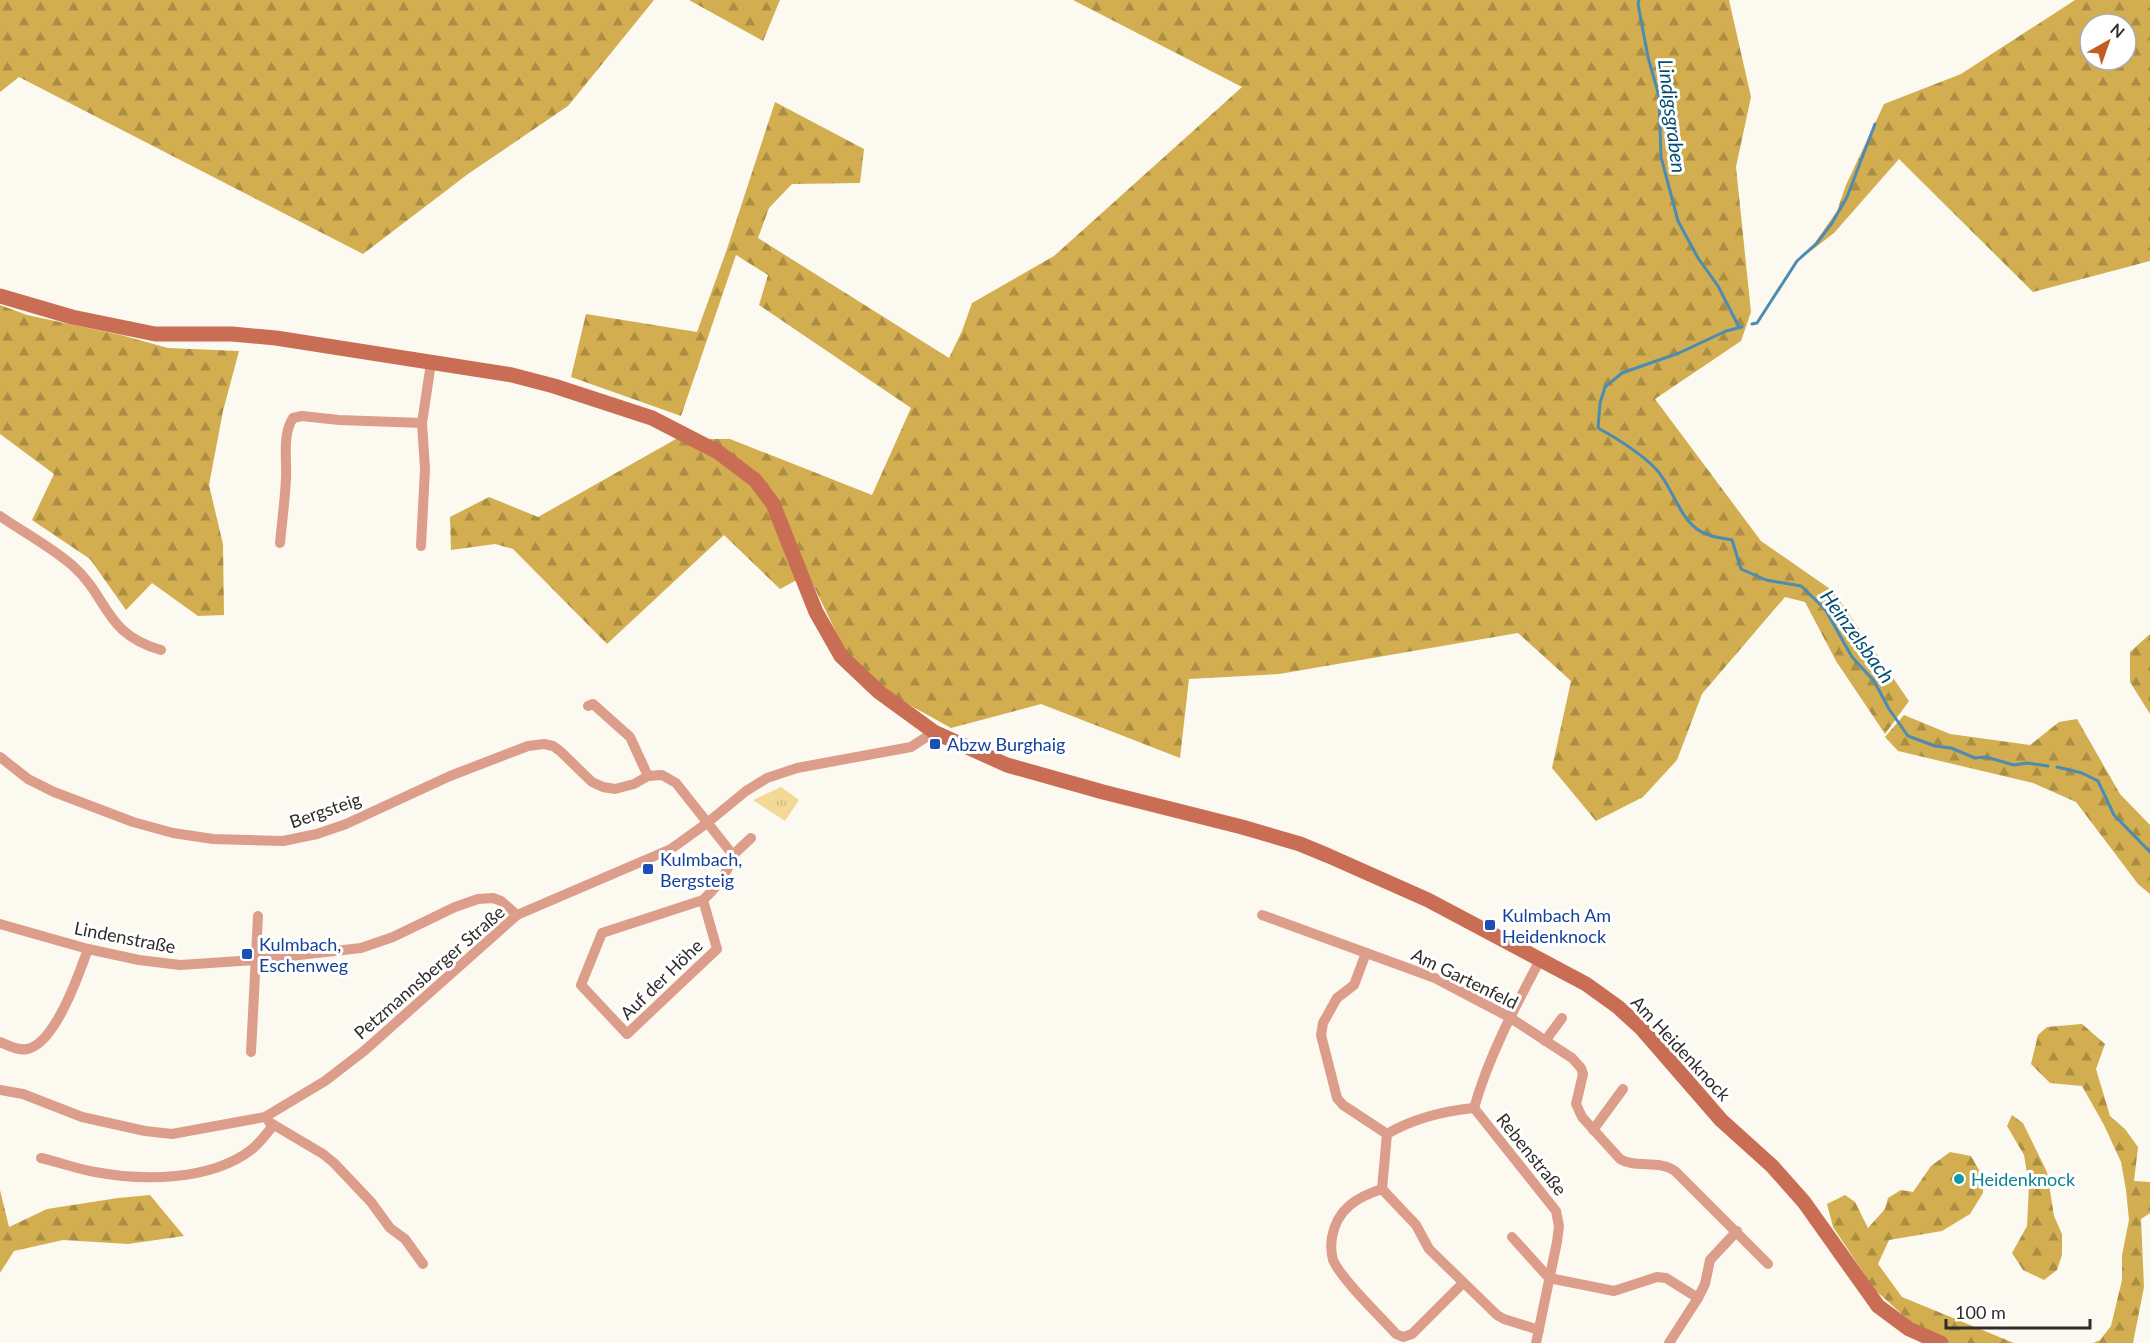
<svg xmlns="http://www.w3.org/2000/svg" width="2150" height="1343" font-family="Lato,sans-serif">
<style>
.grass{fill:url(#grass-tufts)}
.forest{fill:url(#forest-firs);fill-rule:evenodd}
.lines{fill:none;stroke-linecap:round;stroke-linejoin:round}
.stream{stroke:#4c8bb2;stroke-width:3}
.street{stroke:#dd9d8b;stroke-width:10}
.secondary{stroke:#c96e54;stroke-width:15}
.transit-dot{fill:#1a4fb4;stroke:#fff;stroke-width:2}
.culture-dot{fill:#0f9aa8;stroke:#fff;stroke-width:2}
.labels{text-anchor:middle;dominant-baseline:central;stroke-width:6;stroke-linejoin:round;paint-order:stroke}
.transit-label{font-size:18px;fill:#164399;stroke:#fff;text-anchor:start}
.street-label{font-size:18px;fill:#2f2d2a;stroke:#fff}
.culture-label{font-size:18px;fill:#0d838f;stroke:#fff;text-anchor:start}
.water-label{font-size:20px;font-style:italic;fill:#014e73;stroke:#fff}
</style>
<defs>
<pattern id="grass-tufts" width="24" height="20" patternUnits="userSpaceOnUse" patternTransform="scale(1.5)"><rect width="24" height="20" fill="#f3d896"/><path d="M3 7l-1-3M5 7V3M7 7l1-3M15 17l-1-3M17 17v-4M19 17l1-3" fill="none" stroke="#d1ba81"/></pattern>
<pattern id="forest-firs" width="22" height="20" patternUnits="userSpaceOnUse" patternTransform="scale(1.5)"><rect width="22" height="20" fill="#d2ae50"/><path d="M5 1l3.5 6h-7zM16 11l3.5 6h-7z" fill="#ab8e43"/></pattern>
</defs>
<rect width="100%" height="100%" fill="#fcf9f1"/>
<path class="grass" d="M781,787L799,800L785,821L753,800Z"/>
<g class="forest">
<path d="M0,0H654L568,106L468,174L363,254L19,77L0,92Z"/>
<path d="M689,0H780L763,41Z"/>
<path d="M1073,0H1729L1751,97L1736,167L1751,312L1741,341L1655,399L1761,541L1833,591L1909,701L1885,734L1836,661L1805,602L1785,597L1702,694L1677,760L1643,797L1596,821L1552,768L1571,681L1518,633L1279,674L1189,679L1180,758L1041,704L951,728L888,693L847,655L808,574L780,589L724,535L607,644L513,549L495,544L451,550L450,517L489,497L538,517L676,439H730L872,495L911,408L759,305L768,275L736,255L681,416L571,377L586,314L697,332L727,249L775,102L864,149L860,183L792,184L769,208L758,238L949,358L962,331L972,303L1054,256L1242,87Z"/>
<path d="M2075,0H2150V261L2033,292L1899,159L1834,233L1807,254L1837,211L1846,185L1884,104L1961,74ZM2090,24H2126V60H2090Z"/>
<path d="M0,305L27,315L121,335L168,348L239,351L223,411L209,485L223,544L224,615L198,616L152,583L126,610L90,559L32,520L54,474L0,434Z"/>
<path d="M2150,634V714L2130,682V652Z"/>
<path d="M1904,715L1950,734L2030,745L2059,722L2077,719L2120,794L2150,825V894L2138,884L2076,802L2033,783L1898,751L1885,737Z"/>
<path d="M2082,1024L2105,1044L2096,1069L2110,1116L2125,1129L2138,1147L2134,1181L2150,1182V1213L2141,1219L2144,1287L2133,1343H2093L2100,1340L2111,1326L2122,1280V1255L2129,1220L2126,1190L2121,1162L2104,1125L2082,1086L2050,1083L2031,1064L2038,1035L2047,1027Z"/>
<path d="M2012,1115L2023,1123L2047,1172L2054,1216L2062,1234V1255L2057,1270L2044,1280L2023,1270L2012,1253L2027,1226L2029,1185L2024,1155L2007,1126Z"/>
<path d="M1950,1152L1971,1156L1983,1177V1193L1970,1214L1942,1231L1889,1240L1878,1264L1902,1297L2014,1343H1948L1915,1326L1875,1290L1833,1227L1827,1204L1845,1195L1855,1202L1868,1228L1885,1209L1888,1198L1901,1190L1913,1192L1931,1166Z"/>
<path d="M0,1190L9,1227L47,1209L118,1198L150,1195L184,1236L128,1244L63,1240L14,1251L0,1273Z"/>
</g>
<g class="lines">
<g class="stream">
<path d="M1639,0L1638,4L1648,57L1659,96L1661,157L1678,221L1698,258L1718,286L1739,327"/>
<path d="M1752,324L1757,323L1797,261L1817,243L1832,223L1847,197L1875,124"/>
<path d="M1742,327L1726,331L1679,353L1622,373L1605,387L1600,403L1598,428C1618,439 1638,451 1655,468C1675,488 1679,526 1709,535C1716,538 1724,538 1732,540L1741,569L1766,580L1801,586L1825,609L1852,657L1874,681L1889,709L1908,736L1935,746L1951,748L1975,758L1986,757L2014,765L2027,763L2048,766"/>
<path d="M2057,767L2082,773L2098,781L2114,815L2150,852"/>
</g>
<g class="street">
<path d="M0,516C23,532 53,548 73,566C109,598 104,634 161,650"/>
<path d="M280,543C282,522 285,500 286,478C287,458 282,435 293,418L302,416L339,420L422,423"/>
<path d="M421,546L425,469L422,423L431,363"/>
<path d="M588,706L593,704L630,737L648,776"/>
<path d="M0,757L28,779L54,792L133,822L173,833L213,839L283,841L317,834L346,824L450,776L528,746L544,744L553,746L560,751L592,782L603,787L615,789L634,784L648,776L662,775L676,783L733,855C728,872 716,888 703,900L602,933L581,985L627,1034L717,949L703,900"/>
<path d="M733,855L751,838"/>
<path d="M1262,915L1435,978L1509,1017L1572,1058L1581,1068L1583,1074L1576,1104L1582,1117L1620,1159C1636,1169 1658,1159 1675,1171L1768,1264"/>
<path d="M0,924L88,949L139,960L180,965L255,960L361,948L393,937L455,907L478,899L493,898L501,901L517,915"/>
<path d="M1366,953L1354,985L1337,998L1323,1023L1321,1035L1337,1098L1343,1105L1387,1134"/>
<path d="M1545,1041L1562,1018"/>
<path d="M0,1042C8,1045 18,1051 27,1049C55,1044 79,974 88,949"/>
<path d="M251,1052L258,916"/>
<path d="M0,1090L23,1094L82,1117L145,1131L172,1134L265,1117L325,1081L364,1051L517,915L671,849L707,823L746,791L767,778L797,768L911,747L934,732"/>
<path d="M269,1122L323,1154L334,1163L371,1202L390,1228L405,1239L423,1264"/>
<path d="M1593,1130L1623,1089"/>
<path d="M1387,1134C1414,1118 1444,1111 1474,1108"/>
<path d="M41,1158C59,1162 77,1169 95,1172C143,1181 210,1181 251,1150C260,1143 266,1134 273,1126"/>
<path d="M1382,1189C1357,1197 1337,1209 1332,1237C1331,1244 1331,1253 1333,1260C1342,1280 1380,1316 1396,1334L1403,1337L1412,1334L1463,1283"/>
<path d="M1382,1189L1416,1225L1429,1249L1497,1315L1504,1319L1539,1330"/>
<path d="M1382,1189L1387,1134"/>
<path d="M1512,1237L1549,1278L1614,1291L1657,1277L1666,1278L1698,1298"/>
<path d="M1536,1343L1557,1242L1559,1226L1556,1211L1474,1108C1489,1055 1515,1007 1541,958"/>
<path d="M1669,1343L1698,1298L1705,1284L1710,1260L1737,1231"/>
</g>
<path class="secondary" d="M0,296L72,317L155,334H232L276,338L512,375L554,386L652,418L718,452L755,480L773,504L816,612L841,656L879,692L934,732L1007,765L1103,792L1242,827L1300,844L1329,856L1428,900L1586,984L1618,1007L1642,1029L1721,1120L1772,1166L1804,1202L1878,1306L1909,1329L1941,1343"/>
</g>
<g class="transit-dot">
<rect x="929" y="738" width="12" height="12" rx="3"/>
<rect x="642" y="863" width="12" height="12" rx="3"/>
<rect x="1484" y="919" width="12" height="12" rx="3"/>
<rect x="241" y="948" width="12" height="12" rx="3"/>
</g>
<circle class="culture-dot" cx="1959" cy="1179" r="6"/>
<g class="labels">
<g class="transit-label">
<text x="947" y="744">Abzw Burghaig</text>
<text x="660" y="859">Kulmbach,<tspan x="660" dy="21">Bergsteig</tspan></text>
<text x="1502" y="915">Kulmbach Am<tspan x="1502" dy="21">Heidenknock</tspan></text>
<text x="259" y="944">Kulmbach,<tspan x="259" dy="21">Eschenweg</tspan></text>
</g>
<g class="street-label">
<text transform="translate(325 810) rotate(-19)">Bergsteig</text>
<text transform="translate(125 937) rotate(11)">Lindenstraße</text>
<text transform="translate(429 972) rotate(-41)">Petzmannsberger Straße</text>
<text transform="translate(1465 978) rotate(26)">Am Gartenfeld</text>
<text transform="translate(661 979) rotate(-44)">Auf der Höhe</text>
<text transform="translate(1681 1048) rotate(47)">Am Heidenknock</text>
<text transform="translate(1532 1154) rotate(51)">Rebenstraße</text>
</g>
<g class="culture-label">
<text x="1971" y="1179">Heidenknock</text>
</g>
<g class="water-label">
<text transform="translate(1673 116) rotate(83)">Lindigsgraben</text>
<text transform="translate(1858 636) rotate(54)">Heinzelsbach</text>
</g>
</g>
<g transform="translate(2108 42) rotate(40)"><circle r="28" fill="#ffffff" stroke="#acabaa" stroke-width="1.5"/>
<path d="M0-4.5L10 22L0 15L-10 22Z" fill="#c15e24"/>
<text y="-9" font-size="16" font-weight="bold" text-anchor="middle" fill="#2f2d2a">N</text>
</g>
<path d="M1946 1319v9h144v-9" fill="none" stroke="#2f2d2a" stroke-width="3"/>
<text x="1955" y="1319" font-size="18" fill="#2f2d2a" stroke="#ffffff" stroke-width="4.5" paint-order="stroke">100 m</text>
</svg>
